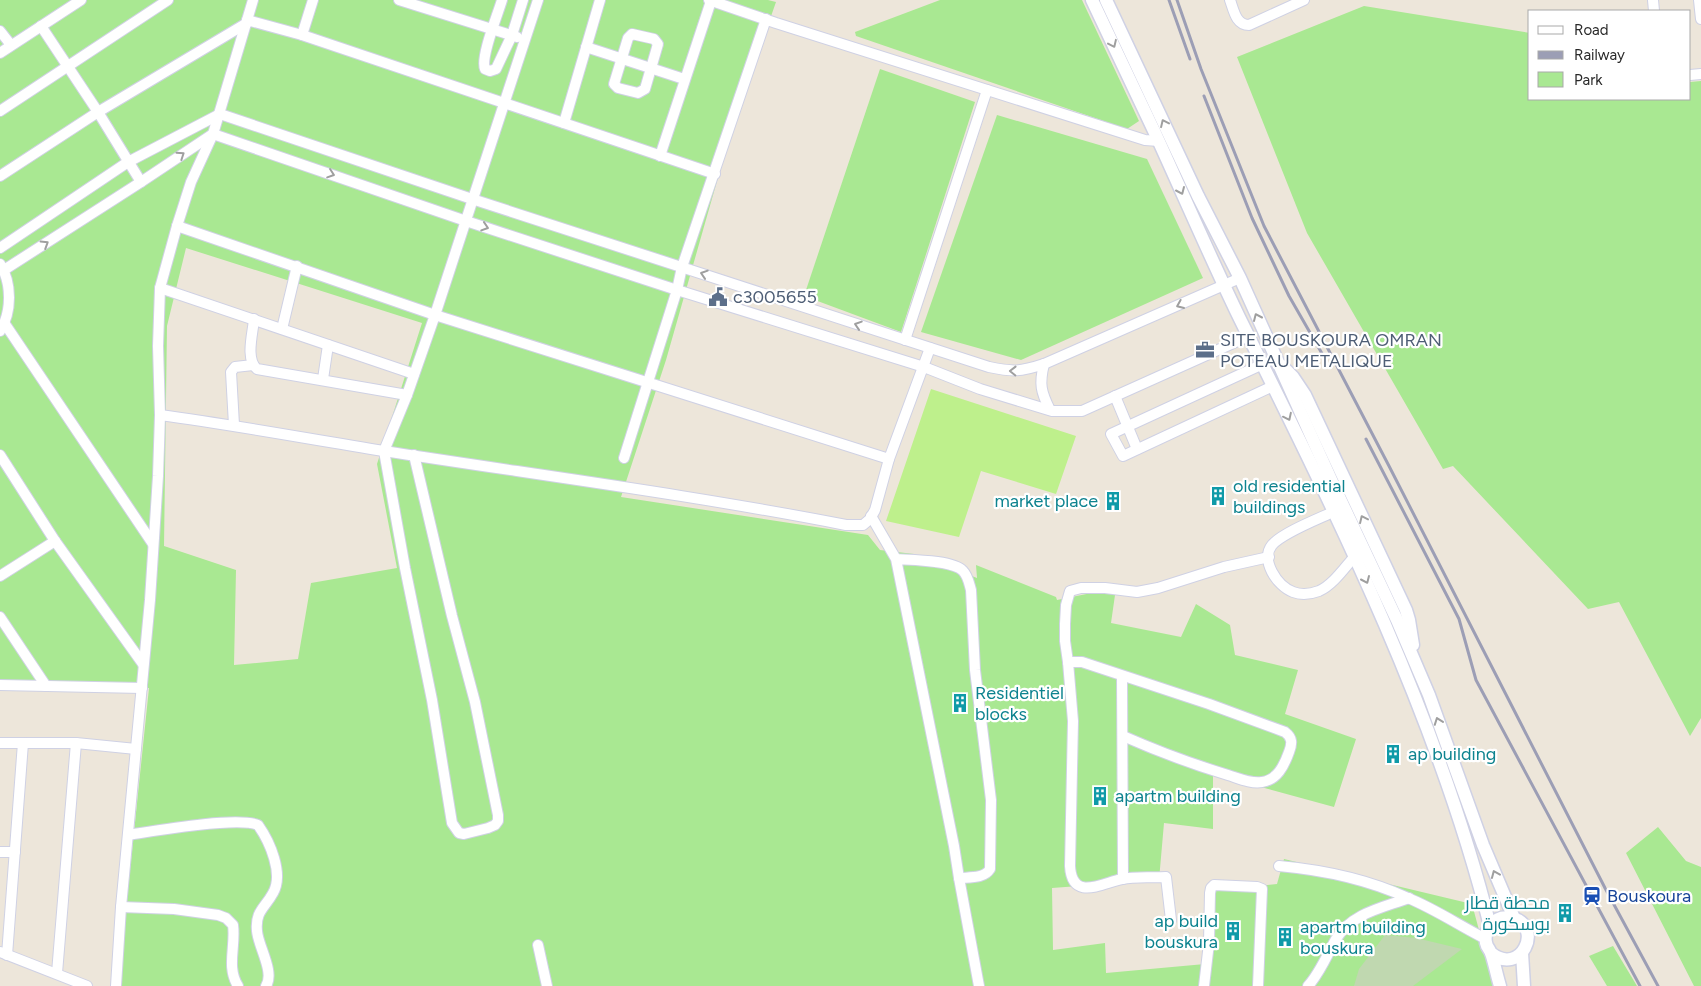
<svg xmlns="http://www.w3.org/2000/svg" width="1701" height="986" font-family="Figtree,Cairo,sans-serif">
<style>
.green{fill:#a9e892;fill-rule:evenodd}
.cemetery{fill:#c0d8b0}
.pitch{fill:#bef08c}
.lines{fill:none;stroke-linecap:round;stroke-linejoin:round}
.minor-casing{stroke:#cfd1e4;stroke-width:12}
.tertiary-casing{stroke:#cfd1e4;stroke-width:15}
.minor{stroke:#fff;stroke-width:10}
.tertiary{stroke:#fff;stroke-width:12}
.rail{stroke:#9c9eb5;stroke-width:3}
.oneway{stroke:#9f9f9f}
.labels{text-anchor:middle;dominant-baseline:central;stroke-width:4.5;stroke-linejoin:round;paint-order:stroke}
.service-label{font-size:18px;fill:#4e5e75;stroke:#fff;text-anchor:start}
.culture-label{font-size:18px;fill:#0d838f;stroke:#fff;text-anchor:start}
.transit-label{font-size:18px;fill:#164399;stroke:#fff;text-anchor:start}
</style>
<rect width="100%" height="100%" fill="#ede6da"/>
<g class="green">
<path d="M0,0H768L776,2L733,125L666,360L621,497L868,535L880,550L914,554L977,578L976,565L1056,597L1057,600L1116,588L1111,623L1181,637L1196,604L1230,625L1235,655L1298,670L1285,714L1356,739L1334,807L1213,774V829L1164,823L1159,880L1052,888L1053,950L1105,943L1106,973L1205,964L1208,892L1277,884L1284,859L1472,904L1494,986H118L149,688L0,685ZM186,248L422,323L377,464L397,568L311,583L298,659L234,665L236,570L164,546L167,326Z"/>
<path d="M940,0H1082L1139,121L1127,129L856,36L855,32Z"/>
<path d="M1364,6L1530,33V99H1690V82L1701,81V718L1690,736L1619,602L1588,609L1453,466L1443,469L1307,233L1237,57Z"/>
<path d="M880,69L975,102L901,332L804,296Z"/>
<path d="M997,115L1147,159L1203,278L1021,360L921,332Z"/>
<path d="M1658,827L1686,861L1701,867V986H1694L1626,853Z"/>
<path d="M1613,946L1637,986H1607L1589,956Z"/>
</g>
<path class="cemetery" d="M1385,935L1416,938L1462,949L1413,986H1354L1359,969Z"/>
<path class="pitch" d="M931,389L1076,436L1056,494L981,471L959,537L886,521Z"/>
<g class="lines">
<g class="minor-casing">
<g id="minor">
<path d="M399,0L517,37"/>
<path d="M502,0C498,14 480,57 485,69L490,71L496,69L512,35L523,0"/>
<path d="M709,0L776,23L1145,140L1159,141"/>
<path d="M1230,0C1234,11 1236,25 1249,25L1304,0"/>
<path d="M1653,0L1654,11"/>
<path d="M1699,0L1701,19"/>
<path d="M247,20L302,35L715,174"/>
<path d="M41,26L98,112L141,182"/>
<path d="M0,31L11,45"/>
<path d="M632,34L654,39L658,44L645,89L638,93L618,88L614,84L628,38Z"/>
<path d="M302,35L313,0"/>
<path d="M586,47L684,79"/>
<path d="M0,53L81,0"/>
<path d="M1690,75L1701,74"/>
<path d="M0,111L168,0"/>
<path d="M564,123L600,0"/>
<path d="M660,156L711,1"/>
<path d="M0,176L98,112L247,23"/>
<path d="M177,226L435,315L889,459"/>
<path d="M0,248L128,162L220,114L472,199L989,367C1013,372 1020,372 1044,364L1240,278"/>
<path d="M0,264C12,283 12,312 0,331"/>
<path d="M4,270L141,182L213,134L466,221L677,290L924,367L980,389L1052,411H1082L1249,336"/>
<path d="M160,288L414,374"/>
<path d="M254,319C253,333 245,359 257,369L407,395"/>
<path d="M5,324L153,544"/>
<path d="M282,329L297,266"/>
<path d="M905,340L987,90"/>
<path d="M1044,364C1039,384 1041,392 1050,410"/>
<path d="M1263,364L1111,434L1123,456L1273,386"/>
<path d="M323,379L328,345"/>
<path d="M1115,396L1137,449"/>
<path d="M160,415C235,425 309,439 384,451C538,475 693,495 846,525H863L870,519L875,510L889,459L930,348"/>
<path d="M234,425L231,372L235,367L253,365"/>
<path d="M0,455L55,541L143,664"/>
<path d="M414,455L452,616L475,702L498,815V821L495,825L488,828L464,834L459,833L452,823L432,700L405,568L384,451L407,395L435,315L538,0"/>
<path d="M624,458L677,290L682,267L766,19"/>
<path d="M1333,512C1318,519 1282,533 1272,545C1260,560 1277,586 1293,592C1301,595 1311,594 1319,591C1333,585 1345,567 1355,556"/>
<path d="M871,516L896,559L954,846L959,878C969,877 984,879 990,869L991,800L975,670L971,590C969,583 968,576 963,571C953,560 911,560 896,559"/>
<path d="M0,576L55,541"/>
<path d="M0,617L46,686"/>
<path d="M1068,662L1073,721L1070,866C1072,902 1102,883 1122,879C1136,876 1152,878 1166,877L1171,920"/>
<path d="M1122,676L1123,879"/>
<path d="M0,685L142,688"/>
<path d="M1123,736C1157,751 1192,764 1228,775C1238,778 1251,784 1262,782C1277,780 1284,766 1289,752C1292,744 1293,738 1285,732L1209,704L1082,662H1068L1065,641V624L1066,605L1070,591L1081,588H1105L1137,592L1158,588L1224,567L1269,557"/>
<path d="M0,743H76L136,749"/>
<path d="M128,835C154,831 237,816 258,825C270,842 284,874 273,893C265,908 255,911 257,931C258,946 275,972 266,986"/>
<path d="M0,852H15"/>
<path d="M1279,866C1323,870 1367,879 1408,898C1435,909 1460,926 1486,939"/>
<path d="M959,878L979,986"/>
<path d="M121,907L174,909L218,915L226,918L233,925C236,946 226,967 238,986"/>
<path d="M538,945L547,986"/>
<path d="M0,952L87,986"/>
<path d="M7,955L23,743"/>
<path d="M57,973L76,743"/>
<path d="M116,986L121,907L150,600L158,476L160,415L158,346L160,288L177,226L191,182L213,134L253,0"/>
<path d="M1204,986L1209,943L1210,893L1211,888L1214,885L1257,887L1262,889L1258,986"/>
<path d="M1308,986C1320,973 1327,955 1336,939C1352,913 1382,908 1409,898"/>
</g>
</g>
<g class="tertiary-casing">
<g id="tertiary">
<path d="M1092,0C1113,44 1134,88 1155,133C1183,194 1210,257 1239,317C1336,513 1437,714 1490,926"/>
<path d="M1106,0L1198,196L1240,278L1332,482L1397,620L1429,695L1483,845L1514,918"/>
<path d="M1282,366L1293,377L1305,395L1406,610L1409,620L1413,645"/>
<path d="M1491,953C1521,977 1544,927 1513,918C1508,917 1502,917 1498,919C1488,924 1483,936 1487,946C1489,949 1491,952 1492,956C1495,966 1497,976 1500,986"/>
<path d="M1522,953L1524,986"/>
</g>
</g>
<use href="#minor" class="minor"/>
<use href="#tertiary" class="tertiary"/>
<g class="rail">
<path d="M1169,0L1190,59"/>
<path d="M1177,0L1201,69L1264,226L1389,466L1605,888L1658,986"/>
<path d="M1204,96L1252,218L1289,296L1324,357"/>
<path d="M1366,439L1459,619L1476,680L1640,986"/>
</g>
</g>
<defs><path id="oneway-chevron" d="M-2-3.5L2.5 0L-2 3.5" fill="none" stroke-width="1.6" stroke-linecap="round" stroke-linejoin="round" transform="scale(1.25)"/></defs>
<g class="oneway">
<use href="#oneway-chevron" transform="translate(1113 44) rotate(65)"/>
<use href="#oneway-chevron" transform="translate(1164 123) rotate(-115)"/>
<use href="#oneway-chevron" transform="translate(181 155) rotate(-34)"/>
<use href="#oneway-chevron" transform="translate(331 174) rotate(19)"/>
<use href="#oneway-chevron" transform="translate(1181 191) rotate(66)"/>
<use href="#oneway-chevron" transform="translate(485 227) rotate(18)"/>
<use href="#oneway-chevron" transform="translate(45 244) rotate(-32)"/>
<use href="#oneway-chevron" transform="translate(704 274) rotate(-162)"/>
<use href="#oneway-chevron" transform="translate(1180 305) rotate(157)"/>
<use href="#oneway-chevron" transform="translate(1257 317) rotate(-114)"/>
<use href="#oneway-chevron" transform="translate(858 325) rotate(-162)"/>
<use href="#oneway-chevron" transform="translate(1013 371) rotate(-179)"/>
<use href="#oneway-chevron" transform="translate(1288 417) rotate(64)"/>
<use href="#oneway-chevron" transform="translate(1363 519) rotate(-115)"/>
<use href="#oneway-chevron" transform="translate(1366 580) rotate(66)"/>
<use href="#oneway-chevron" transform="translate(1438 721) rotate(-110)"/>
<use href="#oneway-chevron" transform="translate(1495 874) rotate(-113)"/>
</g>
<defs>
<g id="civic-bare" transform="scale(1.5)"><path d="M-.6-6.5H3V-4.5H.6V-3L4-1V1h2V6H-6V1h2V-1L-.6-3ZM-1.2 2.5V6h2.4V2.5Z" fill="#5c6f8a" stroke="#fff" stroke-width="2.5" paint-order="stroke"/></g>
<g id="office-bare" transform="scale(1.5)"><path d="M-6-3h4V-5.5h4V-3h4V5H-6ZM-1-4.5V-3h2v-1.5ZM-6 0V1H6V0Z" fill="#5c6f8a" stroke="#fff" stroke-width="2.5" paint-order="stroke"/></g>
<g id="building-bare" transform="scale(1.5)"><path d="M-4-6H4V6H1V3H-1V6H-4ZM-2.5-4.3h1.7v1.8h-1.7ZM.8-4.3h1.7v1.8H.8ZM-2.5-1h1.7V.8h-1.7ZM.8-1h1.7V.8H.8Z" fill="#0f9aa8" stroke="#fff" stroke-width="2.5" paint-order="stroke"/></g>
<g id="station-bare" transform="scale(1.5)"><path d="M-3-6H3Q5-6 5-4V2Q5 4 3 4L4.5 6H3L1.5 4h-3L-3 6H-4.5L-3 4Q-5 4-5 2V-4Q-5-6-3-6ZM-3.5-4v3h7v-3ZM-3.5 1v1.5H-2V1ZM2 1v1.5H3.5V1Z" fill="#1a4fb4" stroke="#fff" stroke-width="2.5" paint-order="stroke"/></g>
</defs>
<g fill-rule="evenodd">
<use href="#civic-bare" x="718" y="297"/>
<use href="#office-bare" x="1205" y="350"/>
<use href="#building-bare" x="1218" y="496"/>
<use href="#building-bare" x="1113" y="501"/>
<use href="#building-bare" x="960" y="703"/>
<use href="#building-bare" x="1393" y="754"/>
<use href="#building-bare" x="1100" y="796"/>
<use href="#station-bare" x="1592" y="896"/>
<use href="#building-bare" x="1565" y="913"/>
<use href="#building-bare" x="1233" y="931"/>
<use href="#building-bare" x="1285" y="937"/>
</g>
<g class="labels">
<g class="service-label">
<text x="733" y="297">c3005655</text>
<text x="1220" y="340">SITE BOUSKOURA OMRAN<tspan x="1220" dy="21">POTEAU METALIQUE</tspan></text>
</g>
<g class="culture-label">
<text x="1233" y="486">old residential<tspan x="1233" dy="21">buildings</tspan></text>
<text x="1098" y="501" text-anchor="end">market place</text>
<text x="975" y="693">Residentiel<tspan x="975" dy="21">blocks</tspan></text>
<text x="1408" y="754">ap building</text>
<text x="1115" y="796">apartm building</text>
<text x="1550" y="903" text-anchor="end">محطة قطار<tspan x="1550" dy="21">بوسكورة</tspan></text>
<text x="1218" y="921" text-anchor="end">ap build<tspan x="1218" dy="21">bouskura</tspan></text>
<text x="1300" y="927">apartm building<tspan x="1300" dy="21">bouskura</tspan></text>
</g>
<g class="transit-label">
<text x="1607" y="896">Bouskoura</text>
</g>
</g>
<rect x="1528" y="10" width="162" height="90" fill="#ffffff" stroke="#a9a9a9"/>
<rect x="1538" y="26" width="25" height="8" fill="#ffffff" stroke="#a9a9a9"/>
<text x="1574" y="35" font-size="15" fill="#292929">Road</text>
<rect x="1538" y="51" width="25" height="8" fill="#9c9eb5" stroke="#a9a9a9"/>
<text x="1574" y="60" font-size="15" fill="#292929">Railway</text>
<rect x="1538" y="72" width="25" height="15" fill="#a9e892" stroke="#a9a9a9"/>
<text x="1574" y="85" font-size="15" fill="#292929">Park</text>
</svg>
